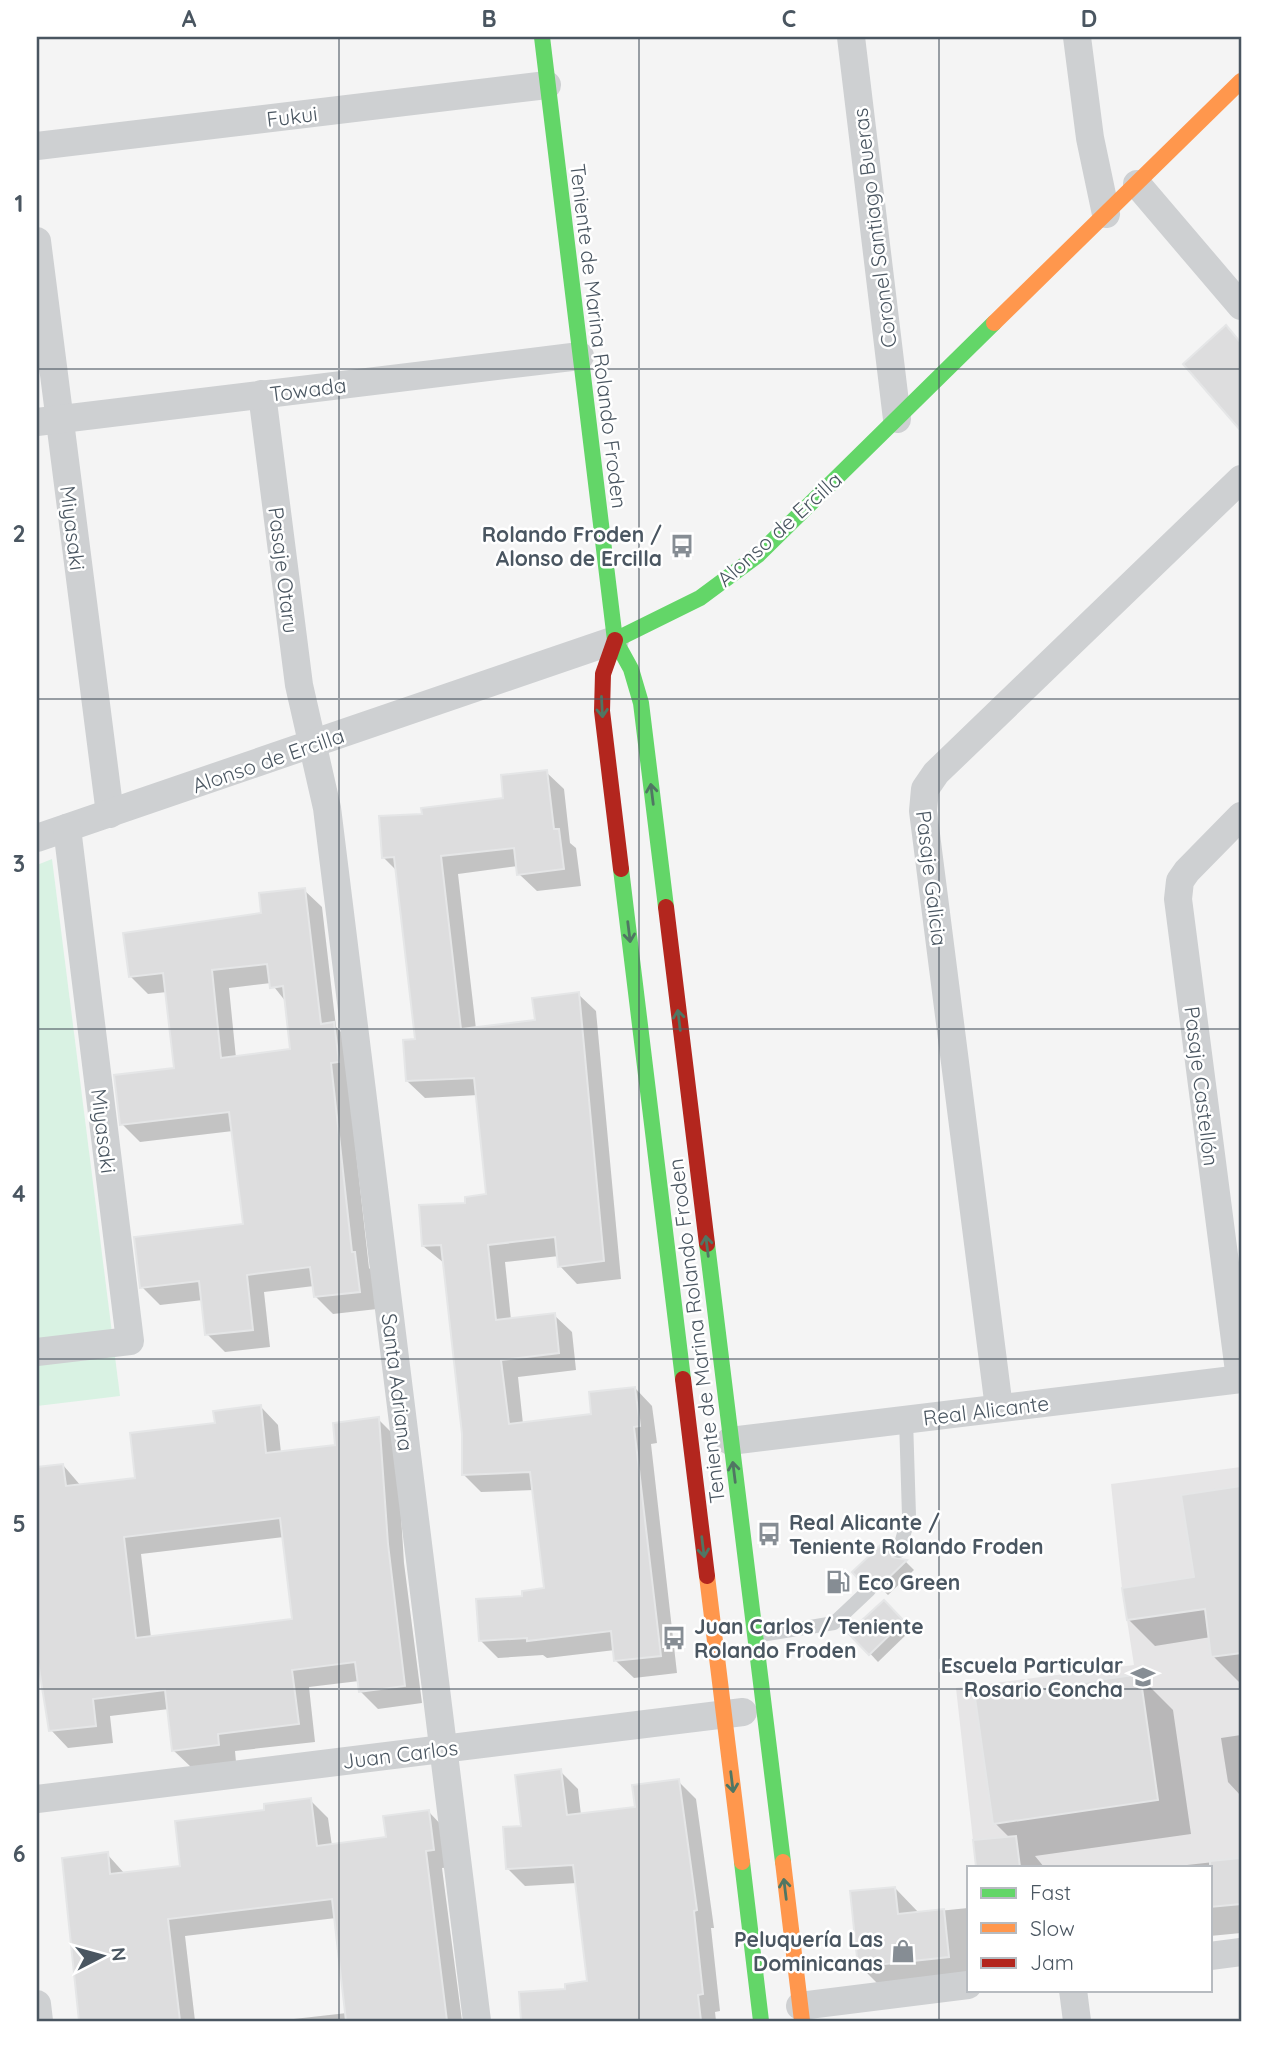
<svg xmlns="http://www.w3.org/2000/svg" width="1278" height="2058" font-family="Quicksand,sans-serif">
<style>
.education{fill:#e6e5e6}
.green{fill:#d9f2e3}
.shadow{fill:#0003;fill-rule:evenodd}
.building{fill:#ddddde;stroke:#e5e6e7;stroke-width:2;fill-rule:evenodd}
.lines{fill:none;stroke-linecap:round;stroke-linejoin:round}
.lane{stroke:#ced0d2;stroke-width:14}
.street{stroke:#ced0d2;stroke-width:28}
.fast{stroke:#63d668;stroke-width:16}
.slow{stroke:#ff974d;stroke-width:16}
.jam{stroke:#b3261e;stroke-width:16}
.oneway{stroke:#507663}
.grid{fill:none;stroke:#4a5661;stroke-width:2;stroke-opacity:0.55}
.labels{text-anchor:middle;dominant-baseline:central;stroke-width:5;stroke-linejoin:round;paint-order:stroke}
.street-label{font-size:21px;fill:#4a5661;stroke:#fff}
.poi-label{font-size:21px;font-weight:bold;fill:#4a5661;stroke:#fff;text-anchor:end}
.neatline{fill:none;stroke:#4a5661;stroke-width:2.5}
.grid-label{font-size:23px;text-anchor:middle;font-weight:bold;fill:#4a5661}
</style>
<rect width="100%" height="100%" fill="#f4f4f4"/>
<path class="education" d="M1241,1467V1897L1210,1901V1867H976L956,1688L1134,1665L1122,1588L1111,1484Z"/>
<path class="green" d="M52,859L120,1396L37,1406V865Z"/>
<g class="shadow">
<path d="M546,772L564,789L570,843L576,848L581,886L537,891L519,874L518,866L458,874L476,1029L537,1021L578,994L596,1011L621,1279L577,1284L560,1266L559,1256L505,1262L511,1320L554,1315L572,1332L576,1370L518,1377L523,1424L593,1415L635,1388L652,1406L657,1443L651,1444L677,1673L634,1678L616,1661L615,1650L547,1658L543,1655L498,1658L480,1640L524,1598L546,1590L534,1490L481,1492L464,1475V1434L444,1263L423,1246L467,1204L488,1195L478,1095L425,1098L407,1081L417,1041L397,871L383,857L424,816L505,799Z"/>
<path d="M304,890L322,907L336,1027L351,1042L348,1080L369,1268L372,1271L377,1309L333,1314L315,1296L314,1286L264,1292L270,1347L225,1352L207,1334L203,1300L160,1305L142,1287L245,1226L233,1131L140,1142L122,1124L176,1069L167,992L148,994L130,976L263,915ZM271,983L286,1002L292,1051L236,1058L229,988Z"/>
<path d="M261,1407L278,1425L281,1453L337,1446L378,1419L396,1437L404,1563L422,1703L378,1709L360,1691L359,1681L309,1687L315,1742L235,1751L236,1762L191,1767L173,1750L169,1709L110,1716L113,1743L68,1748L51,1730L42,1681L37,1638V1468L63,1465L81,1486L137,1479L217,1424ZM284,1537L294,1620L151,1638L141,1554Z"/>
<path d="M1241,1490V1682H1239L1213,1656L1211,1637L1155,1646L1129,1620L1196,1578L1183,1497Z"/>
<path d="M887,1542L899,1554V1562H906L914,1570L888,1595L882,1589L872,1591L855,1572Z"/>
<path d="M884,1602L911,1630L878,1662L851,1633Z"/>
<path d="M1139,1676L1173,1710L1191,1834L1035,1856L1044,1867H978L975,1842L1010,1838L995,1823Z"/>
<path d="M1241,1735V1796L1228,1782L1221,1738Z"/>
<path d="M560,1771L578,1789L581,1815L637,1808L678,1781L696,1799L714,1928H711L720,2011L715,2012L716,2021H523L521,1994L567,1991L589,1983L577,1883L525,1886L507,1868L523,1828Z"/>
<path d="M310,1800L328,1818L332,1846L388,1839L429,1812L446,1830L451,1867L442,1868L462,2021H276L347,2013L336,1918L185,1936L195,2021H81L64,1859L107,1854L125,1874L182,1867L266,1812Z"/>
<path d="M1241,1859V1933L1210,1936V1867H1169Z"/>
<path d="M895,1888L919,1913L968,1908V1985L887,1993L860,1966Z"/>
</g>
<g class="building">
<path d="M1226,325L1241,343V431L1183,364Z"/>
<path d="M547,770L554,829H559L564,869L517,875L514,848L441,856L461,1029L535,1020L532,998L579,992L604,1261L558,1267L555,1237L488,1245L496,1320L555,1313L559,1353L501,1360L509,1424L591,1414L589,1392L635,1387L640,1426L634,1427L661,1656L614,1661L611,1631L527,1641V1638L479,1641L476,1599L522,1596V1591L544,1588L530,1472L462,1475V1434L441,1245L422,1246L419,1205L465,1203V1197L486,1194L474,1078L406,1081L403,1040L415,1039L394,857L382,858L379,816L422,814L421,808L503,798L501,775Z"/>
<path d="M305,888L321,1024L334,1022L339,1062L331,1063L352,1252H355L360,1292L314,1297L310,1267L247,1275L253,1330L205,1335L199,1281L140,1288L134,1237L243,1224L229,1112L120,1125L114,1075L174,1068L163,973L129,977L123,933L261,913L259,893ZM267,964L270,988L283,986L290,1049L221,1058L212,970Z"/>
<path d="M261,1405L266,1453L335,1445L333,1423L379,1417L388,1544L405,1686L359,1692L355,1662L292,1670L299,1724L218,1734L219,1745L172,1751L165,1690L93,1699L96,1726L49,1731L37,1656V1467L63,1464L66,1486L135,1478L130,1433L215,1423L213,1411ZM280,1518L292,1619L136,1638L124,1537Z"/>
<path d="M1241,1486V1653L1211,1657L1205,1609L1127,1620L1122,1588L1194,1577L1181,1495Z"/>
<path d="M887,1539L891,1543L892,1557L907,1560L878,1588L872,1581L862,1583L852,1572Z"/>
<path d="M884,1600L904,1621L869,1655L848,1633Z"/>
<path d="M1140,1674L1158,1800L993,1824L975,1698Z"/>
<path d="M561,1769L567,1815L635,1807L632,1785L679,1779L697,1910L694,1911L703,1994L698,1995L701,2021H521L519,1992L565,1989V1984L587,1981L573,1865L506,1869L503,1827L521,1826L515,1775Z"/>
<path d="M311,1798L317,1846L386,1837L383,1816L429,1810L434,1850L426,1851L447,2021H346L332,1899L168,1919L180,2021H79L62,1858L108,1852L110,1874L180,1866L175,1821L264,1810V1804Z"/>
<path d="M1016,1836L1020,1867H976L973,1840Z"/>
<path d="M1241,1858V1904L1210,1907V1861Z"/>
<path d="M895,1887L898,1914L944,1909L949,1957L858,1967L850,1891Z"/>
</g>
<g class="lines">
<g class="lane">
<path d="M899,1551L909,1516L906,1419"/>
<path d="M756,1636L834,1623L869,1590"/>
</g>
<g class="street">
<path d="M851,37L897,419"/>
<path d="M1077,37L1090,138L1106,214"/>
<path d="M37,146L547,85"/>
<path d="M1137,184L1241,306"/>
<path d="M37,241L110,814"/>
<path d="M262,394L299,685L327,808L477,2021"/>
<path d="M37,422L580,356"/>
<path d="M37,838L615,640"/>
<path d="M37,1352L130,1341L67,828"/>
<path d="M1240,1379L1178,899L1180,881L1187,871L1241,816"/>
<path d="M999,1408L923,811L925,789L936,773L1241,479"/>
<path d="M730,1441L1241,1379"/>
<path d="M37,1799L743,1712"/>
<path d="M1210,1956L1241,1952"/>
<path d="M1073,1990L1077,2021"/>
<path d="M37,2004L39,2021"/>
<path d="M800,2006L968,1985"/>
</g>
<g class="fast">
<path d="M542,37L615,640L631,669L641,703L666,907"/>
<path d="M615,640L700,598L758,555L994,323"/>
<path d="M621,869L683,1379"/>
<path d="M707,1244L783,1862"/>
<path d="M742,1862L761,2021"/>
</g>
<g class="slow">
<path d="M994,323L1241,81"/>
<path d="M707,1576L742,1862"/>
<path d="M783,1862L802,2021"/>
</g>
<g class="jam">
<path d="M615,640L603,674L602,711L621,869"/>
<path d="M666,907L707,1244"/>
<path d="M683,1379L707,1576"/>
</g>
</g>
<defs><path id="oneway-shaft" d="M-6 0H5M1.5-3L5.5 0L1.5 3" fill="none" stroke-width="1.6" stroke-linecap="round" stroke-linejoin="round" transform="scale(1.75)"/></defs>
<g class="oneway">
<use href="#oneway-shaft" transform="translate(602 707) rotate(87)"/>
<use href="#oneway-shaft" transform="translate(652 794) rotate(-97)"/>
<use href="#oneway-shaft" transform="translate(629 932) rotate(83)"/>
<use href="#oneway-shaft" transform="translate(679 1020) rotate(-97)"/>
<use href="#oneway-shaft" transform="translate(707 1246) rotate(-97)"/>
<use href="#oneway-shaft" transform="translate(734 1472) rotate(-97)"/>
<use href="#oneway-shaft" transform="translate(703 1547) rotate(83)"/>
<use href="#oneway-shaft" transform="translate(732 1782) rotate(83)"/>
<use href="#oneway-shaft" transform="translate(785 1889) rotate(-97)"/>
</g>
<path class="grid" d="M339,37V2021M639,37V2021M939,37V2021M37,369H1241M37,699H1241M37,1029H1241M37,1359H1241M37,1689H1241"/>
<defs>
<g id="bus-bare" transform="scale(1.89)"><path d="M-5-6H5V4H4V6H2V4H-2V6H-4V4H-5ZM-3.5-4V0h7V-4ZM-3.5 1.2v1.5H-2V1.2ZM2 1.2v1.5H3.5V1.2Z" fill="#868d94" stroke="#fff" stroke-width="2.5" paint-order="stroke"/></g>
<g id="fuel-bare" transform="scale(1.89)"><path d="M-5.5-6h7V0h2V4h1.3V-2.5L3-4.5l.8-.8L6-3V5H2.5V1h-1V6h-7ZM-4.2-4.7v3.2H.2V-4.7Z" fill="#868d94" stroke="#fff" stroke-width="2.5" paint-order="stroke"/></g>
<g id="school-bare" transform="scale(1.89)"><path d="M0-5L7-2L0 1L-7-2ZM-4 1L0 2.5L4 1V4Q0 6-4 4Z" fill="#868d94" stroke="#fff" stroke-width="2.5" paint-order="stroke"/></g>
<g id="shop-bare" transform="scale(1.89)"><path d="M-5-2.5h2.3a2.7 3.5 0 0 1 5.4 0H5L5.5 6h-11ZM-1.5-2.5h3a1.5 2.3 0 0 0-3 0Z" fill="#868d94" stroke="#fff" stroke-width="2.5" paint-order="stroke"/></g>
</defs>
<g fill-rule="evenodd">
<use href="#bus-bare" x="682" y="546"/>
<use href="#bus-bare" x="769" y="1534"/>
<use href="#fuel-bare" x="838" y="1582"/>
<use href="#bus-bare" x="674" y="1638"/>
<use href="#school-bare" x="1143" y="1677"/>
<use href="#shop-bare" x="903" y="1951"/>
</g>
<g class="labels">
<g class="street-label">
<text transform="translate(292 116) rotate(-7)">Fukui</text>
<text transform="translate(874 228) rotate(-97)">Coronel Santiago Bueras</text>
<text transform="translate(599 336) rotate(83)">Teniente de Marina Rolando Froden</text>
<text transform="translate(308 389) rotate(-7)">Towada</text>
<text transform="translate(73 528) rotate(83)">Miyasaki</text>
<text transform="translate(779 529) rotate(-42)">Alonso de Ercilla</text>
<text transform="translate(284 570) rotate(83)">Pasaje Otaru</text>
<text transform="translate(268 760) rotate(-19)">Alonso de Ercilla</text>
<text transform="translate(932 878) rotate(83)">Pasaje Galicia</text>
<text transform="translate(1202 1086) rotate(83)">Pasaje Castellón</text>
<text transform="translate(104 1131) rotate(83)">Miyasaki</text>
<text transform="translate(696 1331) rotate(-97)">Teniente de Marina Rolando Froden</text>
<text transform="translate(398 1382) rotate(83)">Santa Adriana</text>
<text transform="translate(986 1410) rotate(-7)">Real Alicante</text>
<text transform="translate(400 1754) rotate(-7)">Juan Carlos</text>
</g>
<g class="poi-label">
<text x="662" y="534">Rolando Froden /<tspan x="662" dy="24">Alonso de Ercilla</tspan></text>
<text x="789" y="1522" text-anchor="start">Real Alicante /<tspan x="789" dy="24">Teniente Rolando Froden</tspan></text>
<text x="858" y="1582" text-anchor="start">Eco Green</text>
<text x="694" y="1626" text-anchor="start">Juan Carlos / Teniente<tspan x="694" dy="24">Rolando Froden</tspan></text>
<text x="1123" y="1665">Escuela Particular<tspan x="1123" dy="24">Rosario Concha</tspan></text>
<text x="883" y="1939">Peluquería Las<tspan x="883" dy="24">Dominicanas</tspan></text>
</g>
</g>
<rect width="1278" height="2058" fill="none" stroke="#ffffff" stroke-width="77"/>
<rect x="967" y="1866" width="245" height="126" fill="#ffffff" stroke="#b7bbc0" stroke-width="2"/>
<rect x="981" y="1888" width="35" height="10" fill="#63d668" stroke="#b7bbc0" stroke-width="2"/>
<text x="1030" y="1900" font-size="21" fill="#4a5661">Fast</text>
<rect x="981" y="1923" width="35" height="10" fill="#ff974d" stroke="#b7bbc0" stroke-width="2"/>
<text x="1030" y="1936" font-size="21" fill="#4a5661">Slow</text>
<rect x="981" y="1958" width="35" height="10" fill="#b3261e" stroke="#b7bbc0" stroke-width="2"/>
<text x="1030" y="1970" font-size="21" fill="#4a5661">Jam</text>
<g transform="translate(102 1956) rotate(84)" stroke="#ffffff" stroke-width="5" paint-order="stroke">
<path d="M0-5L12 26L0 18L-12 26Z" fill="#4a5661"/>
<text y="-10" font-size="19" font-weight="bold" text-anchor="middle" fill="#4a5661">N</text>
</g>
<rect x="38" y="38" width="1202" height="1982" class="neatline"/>
<g class="grid-label">
<text x="189" y="27">A</text>
<text x="489" y="27">B</text>
<text x="789" y="27">C</text>
<text x="1089" y="27">D</text>
<text x="19" y="212">1</text>
<text x="19" y="542">2</text>
<text x="19" y="872">3</text>
<text x="19" y="1202">4</text>
<text x="19" y="1532">5</text>
<text x="19" y="1862">6</text>
</g>
</svg>
